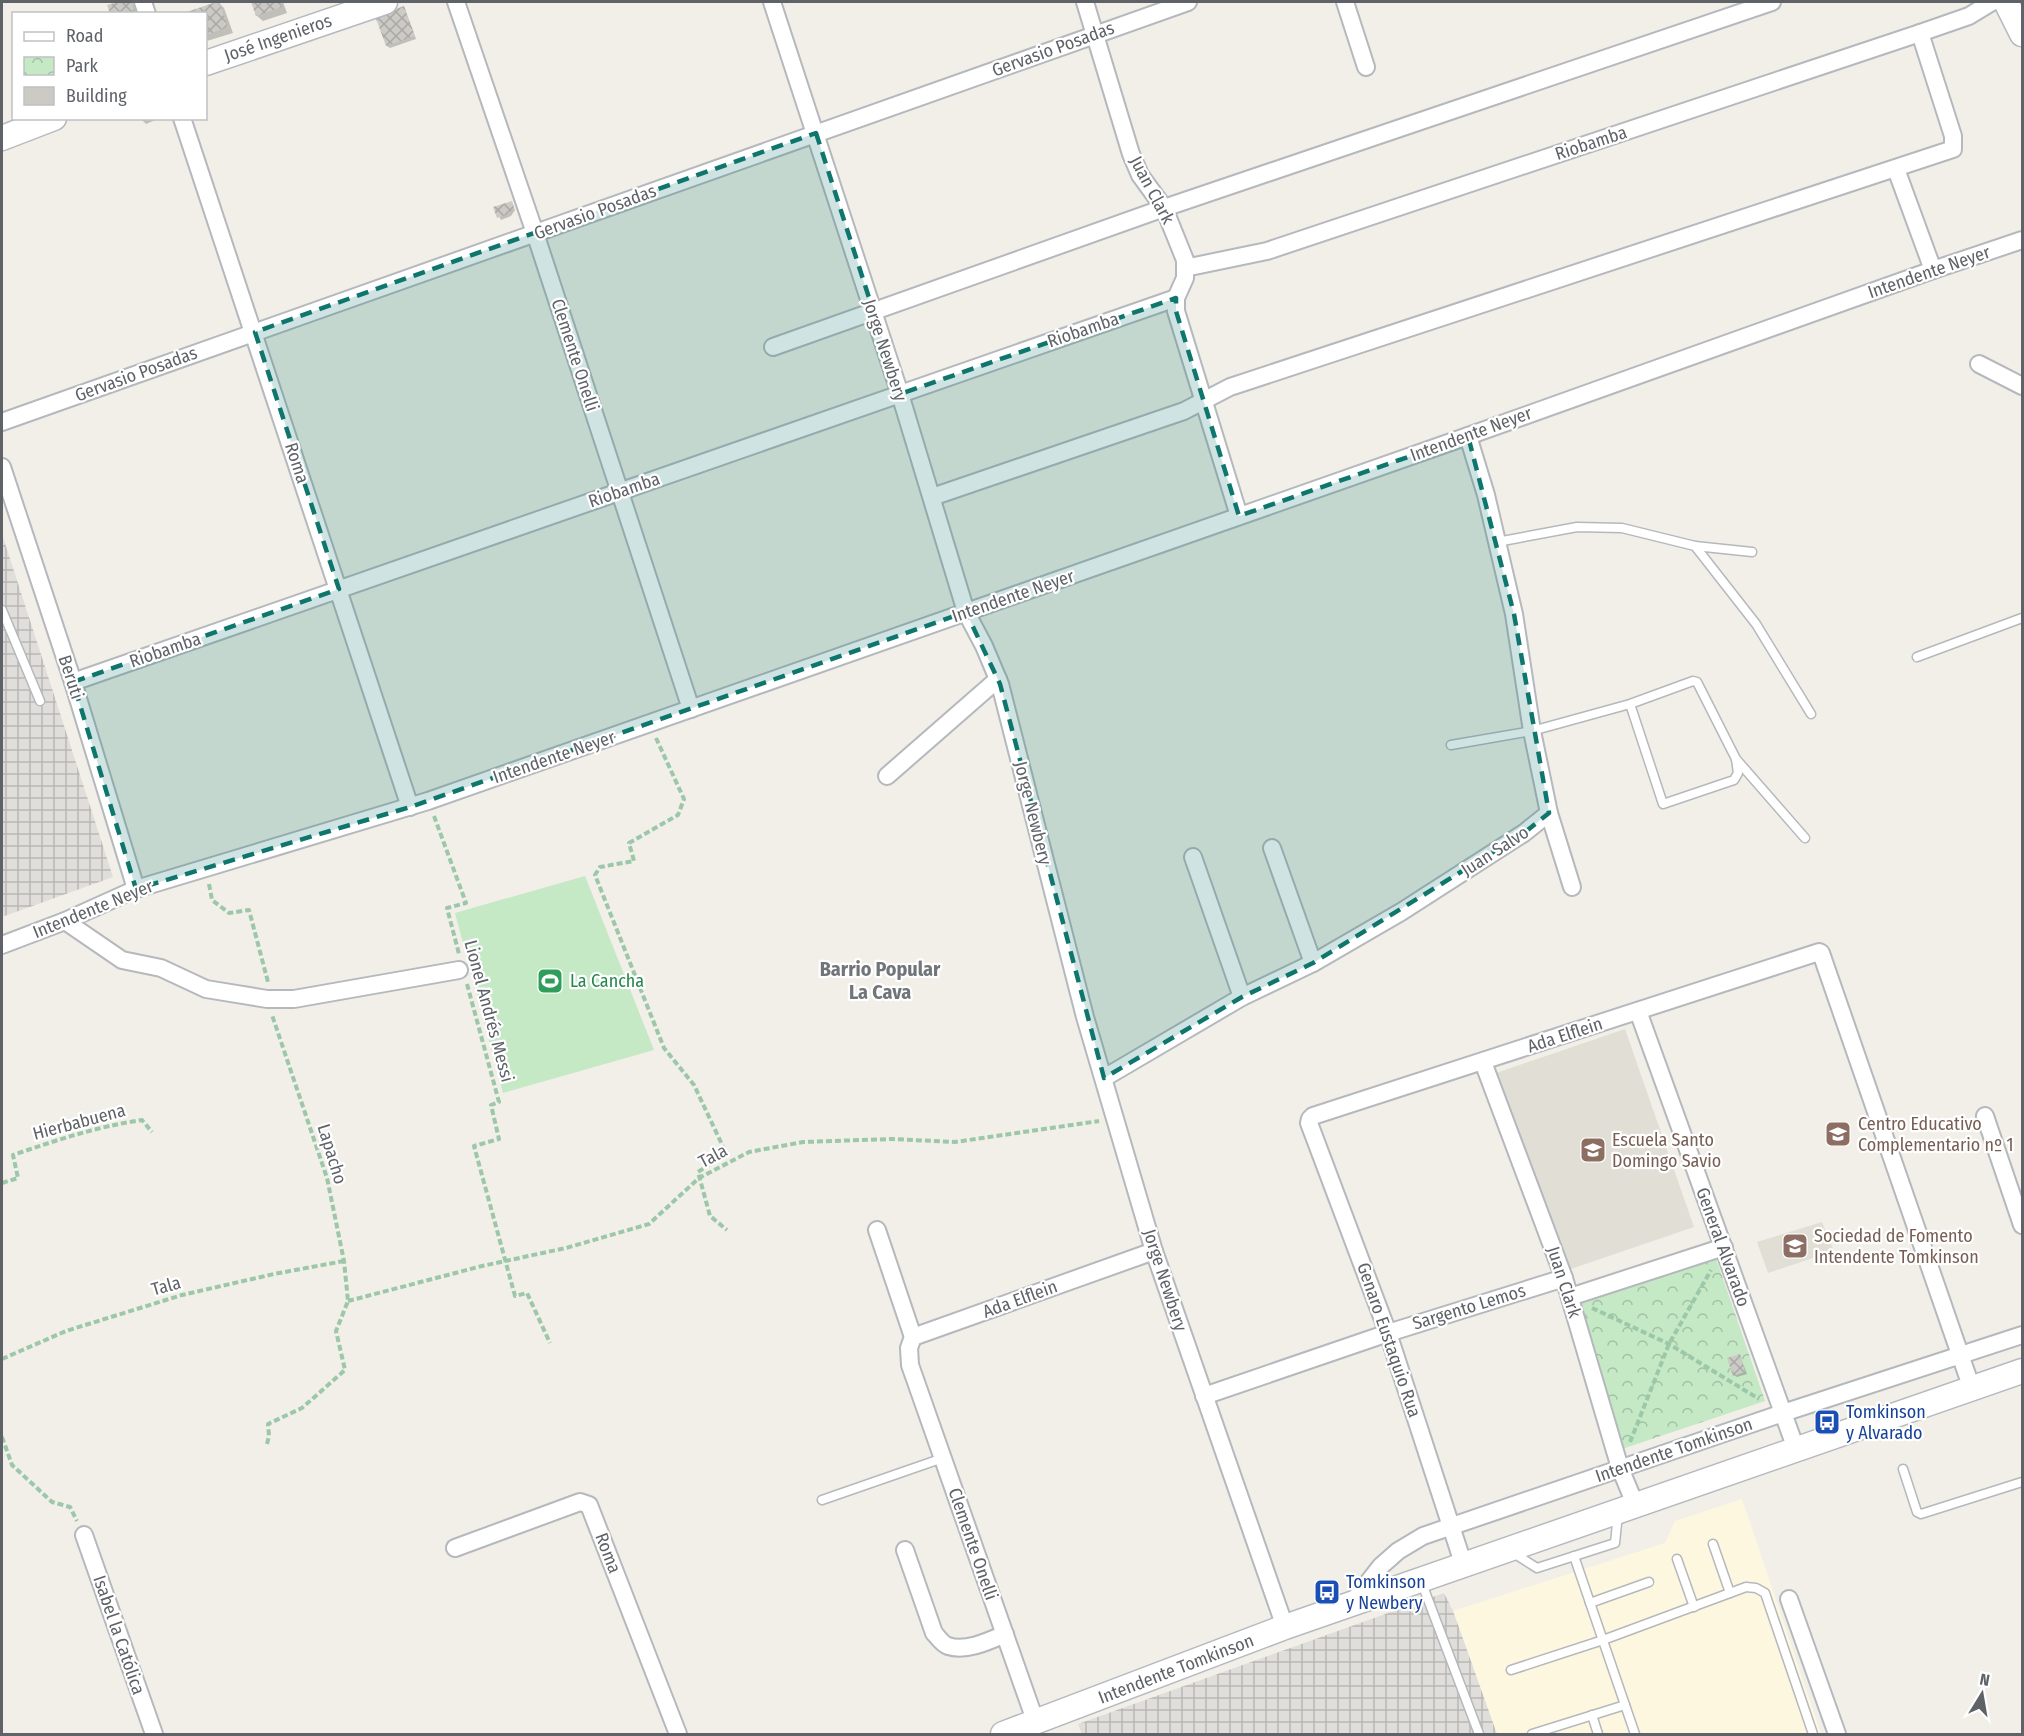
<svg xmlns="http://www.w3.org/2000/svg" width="2024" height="1736" font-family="'Fira Sans Condensed',sans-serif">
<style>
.commercial{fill:#fef7e0}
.industrial{fill:url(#industrial-grid)}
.education{fill:#e1ded6}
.park{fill:url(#park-crowns)}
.garden{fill:#c5e8c5}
.shadow{fill:#0003}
.building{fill:url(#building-cross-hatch)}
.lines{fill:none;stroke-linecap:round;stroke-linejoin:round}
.lane-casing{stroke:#b5b8bc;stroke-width:11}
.street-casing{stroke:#b5b8bc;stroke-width:20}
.secondary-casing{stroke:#b6babf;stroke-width:27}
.path{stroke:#9cc7a9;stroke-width:4;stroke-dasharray:6 3;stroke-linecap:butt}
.lane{stroke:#fff;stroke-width:8}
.street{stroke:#fff;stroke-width:16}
.secondary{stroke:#fff;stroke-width:24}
.marked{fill:#0f766e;fill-opacity:0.2;stroke:#0f766e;stroke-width:4.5;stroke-dasharray:12 8;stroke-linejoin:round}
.labels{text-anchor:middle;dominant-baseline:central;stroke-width:4.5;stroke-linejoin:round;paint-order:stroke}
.street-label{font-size:18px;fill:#5f6368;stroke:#fff}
.leisure-label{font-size:18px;fill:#27864d;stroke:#fff;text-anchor:start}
.education-label{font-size:18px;fill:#785e54;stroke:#fff;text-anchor:start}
.transit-label{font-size:18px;fill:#164399;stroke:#fff;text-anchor:start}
.neighbourhood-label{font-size:20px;font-weight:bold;fill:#70757a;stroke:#fff}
</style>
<defs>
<pattern id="industrial-grid" width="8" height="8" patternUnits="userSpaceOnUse" patternTransform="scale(1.5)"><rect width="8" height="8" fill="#e0deda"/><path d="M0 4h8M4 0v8" fill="none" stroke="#b9b8b5"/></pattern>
<pattern id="park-crowns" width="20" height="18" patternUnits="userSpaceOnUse" patternTransform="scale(1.5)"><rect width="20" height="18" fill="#c5e8c5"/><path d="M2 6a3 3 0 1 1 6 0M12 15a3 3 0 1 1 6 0" fill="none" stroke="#a3c0a4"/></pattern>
<pattern id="building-cross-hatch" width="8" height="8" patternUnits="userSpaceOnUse" patternTransform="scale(1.5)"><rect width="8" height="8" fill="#cccac5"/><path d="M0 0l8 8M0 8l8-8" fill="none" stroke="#a9a8a4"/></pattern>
</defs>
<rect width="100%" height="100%" fill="#f1efe8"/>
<path class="commercial" d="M1742,1499L1821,1734H1497L1453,1611L1665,1543L1675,1521Z"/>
<g class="industrial">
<path d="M2,534L113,877L2,917Z"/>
<path d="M1444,1593L1453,1611L1497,1734H1082L1078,1724Z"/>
</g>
<g class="education">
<path d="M1625,1029L1694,1227L1562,1272L1493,1074Z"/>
<path d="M1822,1222L1834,1251L1768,1273L1757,1242Z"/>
</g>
<path class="park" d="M1710,1241L1765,1401L1622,1449L1567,1290Z"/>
<path class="garden" d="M585,876L654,1050L503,1093L455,913Z"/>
<g class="shadow">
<path d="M123,2H132L138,14H112L109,6Z"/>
<path d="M218,2L224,8L233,33L207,41L206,14Z"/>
<path d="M252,2H283L287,13L263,21L257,16Z"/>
<path d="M404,7L416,39L390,48L387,46Z"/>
<path d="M140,118H160L146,124Z"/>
<path d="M511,202L515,210L511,216L501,220L495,208Z"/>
<path d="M1740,1356L1747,1374L1737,1377L1734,1375Z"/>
</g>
<g class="building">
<path d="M118,2H131L135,14H110L107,5Z"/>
<path d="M216,2H219L228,27L206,35V14H181Z"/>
<path d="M251,2H280L282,7L256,16Z"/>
<path d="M404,6L415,36L386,46L375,16Z"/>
<path d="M512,201L514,207L509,214L497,218L493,207Z"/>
<path d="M1740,1354L1745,1372L1733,1376L1727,1358Z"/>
</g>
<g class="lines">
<g class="lane-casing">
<g id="lane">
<path d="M1497,542L1577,527L1622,528L1695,546L1752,552"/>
<path d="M1695,546L1756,624L1811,714"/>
<path d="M2,610L40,701"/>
<path d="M1917,657L2022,618"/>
<path d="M1451,745L1532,731L1630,704L1693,681L1697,682L1736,759L1738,773L1734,780L1663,804L1630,704"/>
<path d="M1736,759L1805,838"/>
<path d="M1903,1469L1917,1512L1921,1514L2022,1482"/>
<path d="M822,1500L943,1458"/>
<path d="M1713,1544L1730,1593"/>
<path d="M1512,1552L1537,1568L1615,1543L1618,1514"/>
<path d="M1574,1556L1635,1734"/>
<path d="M1677,1559L1694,1607"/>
<path d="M1421,1581L1479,1734"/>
<path d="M1590,1603L1649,1582"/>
<path d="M1511,1670L1603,1640L1746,1587L1756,1588L1765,1593L1813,1734"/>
<path d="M1592,1715L1598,1734"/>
<path d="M1532,1734L1625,1705"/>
</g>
</g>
<g class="street-casing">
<g id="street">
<path d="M143,2L147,14"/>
<path d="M456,2L535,233L691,709"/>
<path d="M772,2L900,394L966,612L984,646L1000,684L1085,1017L1154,1251L1285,1627"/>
<path d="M1085,2L1131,154L1140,175L1164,208L1185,260V278L1176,298V311L1239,516"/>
<path d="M1345,2L1366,67"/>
<path d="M182,118L410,807"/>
<path d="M1896,169L1933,270"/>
<path d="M1185,268L1267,251L1920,33L1969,16L1992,2"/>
<path d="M773,347L1164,208L1772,2"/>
<path d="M1979,364L2022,386"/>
<path d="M2,422L1188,2"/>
<path d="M2,467L73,682L136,889"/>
<path d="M932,497L1184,411L1230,387L1953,149V136L1920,33"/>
<path d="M73,682L1176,298"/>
<path d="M887,776L998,679"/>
<path d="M1549,813L1572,887"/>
<path d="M1272,848L1313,963"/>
<path d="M1193,857L1242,997"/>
<path d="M65,921L122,960L161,968L206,989L267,999H294L459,970"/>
<path d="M2,945L65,921L136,889L428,801L1468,436L1933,270L2022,240"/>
<path d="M1638,1011L1796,1449"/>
<path d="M1483,1062L1564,1278L1620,1468L1635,1504"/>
<path d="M1104,1078L1242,997L1313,963L1401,912L1524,833L1549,813L1532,731L1514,614L1486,495L1468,436"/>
<path d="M1985,1116L2022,1225"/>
<path d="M877,1230L913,1337"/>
<path d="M1570,1297L1724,1247"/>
<path d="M1204,1396L1388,1333L1564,1278"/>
<path d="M84,1535L154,1734"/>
<path d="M455,1548L580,1502L589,1505L678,1734"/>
<path d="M905,1550L934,1633C938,1637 942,1644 948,1646C966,1652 989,1641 1005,1634"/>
<path d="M1463,1563L1388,1333L1309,1123L1310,1119L1313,1116L1819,952L1821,953L1972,1389"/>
<path d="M1789,1599L1837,1734"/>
<path d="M1352,1603L1381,1566L1398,1551L1423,1536L1783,1413L2022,1335"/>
<path d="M1036,1723L910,1365L909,1348L913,1337L1154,1251"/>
</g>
</g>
<g class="secondary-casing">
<g id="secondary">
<path d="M2006,2L2022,34"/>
<path d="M206,63L385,2"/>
<path d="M2,138L54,118"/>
<path d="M1003,1734L1285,1627L2022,1371"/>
</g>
</g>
<g class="path">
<path d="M656,738L684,799L678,815L629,843L634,861L600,867L595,875L664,1048L694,1085L726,1153L698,1172L710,1216L727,1230"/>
<path d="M434,816L466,903L447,908L459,954"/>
<path d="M209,884L212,900L229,913L249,910L268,982"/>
<path d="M467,984L499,1102L491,1105L499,1139L474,1146L515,1296L527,1293L550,1343"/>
<path d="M2,1183L18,1178L13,1155C57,1140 95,1127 142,1120L152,1132"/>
<path d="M348,1301L482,1266L566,1248L649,1224L699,1178L749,1152L803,1142L892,1139L955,1142L1099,1121"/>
<path d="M1592,1308L1669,1344L1759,1399"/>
<path d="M2,1359L66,1331L182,1295L274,1274L344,1261"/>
<path d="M2,1437L12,1465L52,1502L70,1507L77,1521"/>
<path d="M1630,1442L1669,1344L1711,1270"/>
<path d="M267,1444L269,1436L268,1424L302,1408L345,1370L336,1331L348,1301L344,1261L327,1178L272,1015"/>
</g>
<use href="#lane" class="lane"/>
<use href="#street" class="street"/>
<use href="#secondary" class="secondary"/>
</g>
<path class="marked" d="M816,133L900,394L1176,298V311L1239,516L1468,436L1514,614L1549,813L1524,833L1313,963L1242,997L1104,1078L1000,684L966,612L410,807L136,889L73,682L339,589L255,332Z"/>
<defs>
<g id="stadium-square" transform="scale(1.35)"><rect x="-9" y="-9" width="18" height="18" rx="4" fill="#2e9e5b" stroke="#fff"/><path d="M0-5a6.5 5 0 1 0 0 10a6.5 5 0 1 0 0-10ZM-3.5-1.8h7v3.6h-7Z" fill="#fff"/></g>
<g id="school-square" transform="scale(1.35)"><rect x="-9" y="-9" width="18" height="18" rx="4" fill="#8d6e63" stroke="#fff"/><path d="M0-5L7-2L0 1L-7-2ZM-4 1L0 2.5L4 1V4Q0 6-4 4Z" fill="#fff"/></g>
<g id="bus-square" transform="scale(1.35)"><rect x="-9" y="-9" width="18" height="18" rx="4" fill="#1a4fb4" stroke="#fff"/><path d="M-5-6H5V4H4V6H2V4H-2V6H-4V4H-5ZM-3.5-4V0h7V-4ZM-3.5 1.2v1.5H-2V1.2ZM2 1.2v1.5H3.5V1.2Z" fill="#fff"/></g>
</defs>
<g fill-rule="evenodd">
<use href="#stadium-square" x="550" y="981"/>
<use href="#school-square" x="1838" y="1134"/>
<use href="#school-square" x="1593" y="1150"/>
<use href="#school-square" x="1795" y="1246"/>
<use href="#bus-square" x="1827" y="1422"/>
<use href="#bus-square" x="1327" y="1592"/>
</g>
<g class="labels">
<g class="street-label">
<text transform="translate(278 38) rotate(-19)">José Ingenieros</text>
<text transform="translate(1053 49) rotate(-20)">Gervasio Posadas</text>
<text transform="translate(1591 143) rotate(-18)">Riobamba</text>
<text transform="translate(1152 190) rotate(62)">Juan Clark</text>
<text transform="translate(595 212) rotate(-20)">Gervasio Posadas</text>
<text transform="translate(1929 272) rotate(-19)">Intendente Neyer</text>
<text transform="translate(1083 330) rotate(-19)">Riobamba</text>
<text transform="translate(885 350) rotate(72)">Jorge Newbery</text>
<text transform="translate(575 355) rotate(72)">Clemente Onelli</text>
<text transform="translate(136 374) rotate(-20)">Gervasio Posadas</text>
<text transform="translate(1471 434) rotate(-20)">Intendente Neyer</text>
<text transform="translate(297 463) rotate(72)">Roma</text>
<text transform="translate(624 490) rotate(-19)">Riobamba</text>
<text transform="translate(1013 596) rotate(-19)">Intendente Neyer</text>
<text transform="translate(165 650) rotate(-19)">Riobamba</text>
<text transform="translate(71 677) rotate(72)">Beruti</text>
<text transform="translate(554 757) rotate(-19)">Intendente Neyer</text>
<text transform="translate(1033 813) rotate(76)">Jorge Newbery</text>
<text transform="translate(1495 851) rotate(-33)">Juan Salvo</text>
<text transform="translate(93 909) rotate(-22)">Intendente Neyer</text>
<text transform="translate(489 1011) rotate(75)">Lionel Andrés Messi</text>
<text transform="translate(1565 1035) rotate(-18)">Ada Elflein</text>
<text transform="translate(79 1122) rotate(-15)">Hierbabuena</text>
<text transform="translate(332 1154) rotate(73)">Lapacho</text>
<text transform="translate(713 1156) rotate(-28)">Tala</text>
<text transform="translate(1723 1247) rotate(70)">General Alvarado</text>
<text transform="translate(1165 1280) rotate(72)">Jorge Newbery</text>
<text transform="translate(1564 1282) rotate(72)">Juan Clark</text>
<text transform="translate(166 1286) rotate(-16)">Tala</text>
<text transform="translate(1020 1299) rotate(-20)">Ada Elflein</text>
<text transform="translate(1469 1307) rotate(-17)">Sargento Lemos</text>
<text transform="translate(1389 1340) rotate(71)">Genaro Eustaquio Rua</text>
<text transform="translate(1674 1450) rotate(-19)">Intendente Tomkinson</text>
<text transform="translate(973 1544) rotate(71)">Clemente Onelli</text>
<text transform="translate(608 1553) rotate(69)">Roma</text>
<text transform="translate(119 1635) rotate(71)">Isabel la Católica</text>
<text transform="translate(1176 1669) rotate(-21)">Intendente Tomkinson</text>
</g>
<g class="leisure-label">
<text x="570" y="981">La Cancha</text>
</g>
<g class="education-label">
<text x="1858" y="1124">Centro Educativo<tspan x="1858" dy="21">Complementario nº 1</tspan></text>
<text x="1612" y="1140">Escuela Santo<tspan x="1612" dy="21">Domingo Savio</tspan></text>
<text x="1814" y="1236">Sociedad de Fomento<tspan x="1814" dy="21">Intendente Tomkinson</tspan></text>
</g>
<g class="transit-label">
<text x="1846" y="1412">Tomkinson<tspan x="1846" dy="21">y Alvarado</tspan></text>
<text x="1346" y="1582">Tomkinson<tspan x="1346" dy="21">y Newbery</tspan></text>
</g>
<g class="neighbourhood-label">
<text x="880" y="969">Barrio Popular<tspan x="880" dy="23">La Cava</tspan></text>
</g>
</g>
<rect width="2024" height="1736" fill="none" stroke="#5f6368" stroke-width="6"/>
<rect x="12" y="12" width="195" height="108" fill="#ffffff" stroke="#bfc1c3" stroke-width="1.5"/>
<rect x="24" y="32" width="30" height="9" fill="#ffffff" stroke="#bfc1c3" stroke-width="1.5"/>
<text x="66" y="42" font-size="18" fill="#5f6368">Road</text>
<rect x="24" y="57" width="30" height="18" fill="url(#park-crowns)" stroke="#bfc1c3" stroke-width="1.5"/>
<text x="66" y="72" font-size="18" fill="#5f6368">Park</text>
<rect x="24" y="87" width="30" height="18" fill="#cccac5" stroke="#bfc1c3" stroke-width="1.5"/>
<text x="66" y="102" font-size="18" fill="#5f6368">Building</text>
<g transform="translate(1982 1694) rotate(11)" stroke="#ffffff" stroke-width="4.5" paint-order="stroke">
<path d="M0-4.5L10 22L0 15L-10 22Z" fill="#5f6368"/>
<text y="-9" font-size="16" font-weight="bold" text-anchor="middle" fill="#5f6368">N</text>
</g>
</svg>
